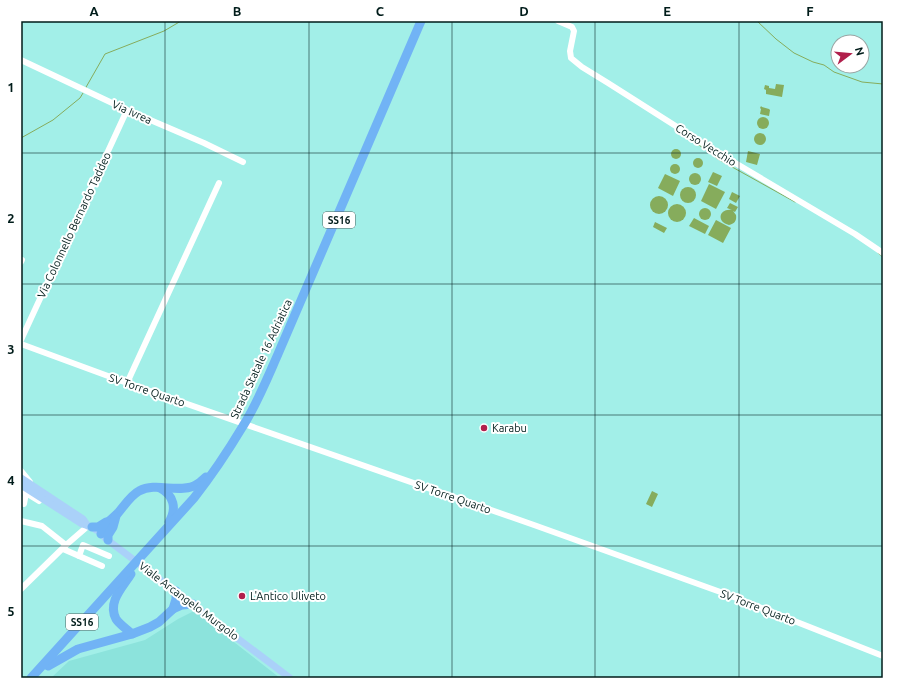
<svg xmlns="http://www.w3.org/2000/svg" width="904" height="699" font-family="Ubuntu,sans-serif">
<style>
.built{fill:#8ce3dc}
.water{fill:#86ac5c}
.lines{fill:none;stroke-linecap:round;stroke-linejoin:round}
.stream{stroke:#86ac5c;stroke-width:1}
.minor{stroke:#fff;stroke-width:6}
.major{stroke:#aad1f9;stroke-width:7}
.highway{stroke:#71b3f5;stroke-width:9}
.grid{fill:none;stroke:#001c1a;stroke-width:1;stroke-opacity:0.55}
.poi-dot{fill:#b11f4c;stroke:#fff;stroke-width:1.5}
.labels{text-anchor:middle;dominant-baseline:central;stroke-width:4;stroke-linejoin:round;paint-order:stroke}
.shield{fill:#fff;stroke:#4c605f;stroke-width:1}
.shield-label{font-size:10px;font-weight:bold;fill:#001c1a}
.street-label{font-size:11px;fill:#001c1a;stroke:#fff}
.poi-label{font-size:11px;fill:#001c1a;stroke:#fff;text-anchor:start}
.neatline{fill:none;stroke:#001c1a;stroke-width:1.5}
.grid-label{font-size:13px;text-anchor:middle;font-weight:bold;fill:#001c1a}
</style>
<rect width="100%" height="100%" fill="#a2efe8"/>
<path class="built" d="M194,611L280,678H51L69,661L145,640L178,619Z"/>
<g class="water">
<path d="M776,84L784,85L782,97L766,94V90L764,89L765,85L769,86V88L775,89Z"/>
<path d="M761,106L762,107L769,109L770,110L769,116L760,114L761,109L760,108Z"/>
<circle cx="763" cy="123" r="6"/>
<circle cx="760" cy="139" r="6"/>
<circle cx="676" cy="154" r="5"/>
<path d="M748,151L760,154L757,165L746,162Z"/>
<circle cx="698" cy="163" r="5"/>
<circle cx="675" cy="169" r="5"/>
<path d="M713,172L722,176L717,186L708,182Z"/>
<circle cx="695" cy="179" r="6"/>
<path d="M665,174L680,181L673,196L658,188Z"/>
<path d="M709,184L725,192L716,209L701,201Z"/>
<circle cx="688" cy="195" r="8"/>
<path d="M732,192L740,196L736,203L729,199Z"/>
<circle cx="659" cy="205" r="9"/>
<path d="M730,203L738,207L735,212L733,211L736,215C737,221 734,224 729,225C716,222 719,208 732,210L727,208Z"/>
<circle cx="677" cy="213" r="9"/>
<circle cx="705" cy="214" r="6"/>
<path d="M694,218L709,226L705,234L689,226Z"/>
<path d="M716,220L731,228L723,243L708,235Z"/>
<path d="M655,222L667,228L664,233L653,227Z"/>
<path d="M652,491L658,494L652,507L646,504Z"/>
</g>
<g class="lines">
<g class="stream">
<path d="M757,21L776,39L794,53L813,62L824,65L834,72L862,82L883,84"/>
<path d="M85,89L105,54L164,31L181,21"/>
<path d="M21,138L53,120L80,98L83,93"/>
<path d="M691,140L711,153L716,158L795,202"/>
<path d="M878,253L883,257"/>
</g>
<g class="minor">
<path d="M558,21L572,27L574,31L570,51L571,58L582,67L608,83L715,151L855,234L883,253"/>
<path d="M21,60L127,110L204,143L243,162"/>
<path d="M21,262L22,260"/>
<path d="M21,340L127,110"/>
<path d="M21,344L127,383L534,525L726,594L883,656"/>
<path d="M127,383L219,183"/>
<path d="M21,471L30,482"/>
<path d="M21,490L39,501L41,498"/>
<path d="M24,504L26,493"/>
<path d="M21,521L42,526L66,545"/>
<path d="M63,549L102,566"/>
<path d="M79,556L83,545L109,556"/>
<path d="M21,589L66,545L88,526"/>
</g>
<g class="major">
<path d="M21,478L83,519L88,526"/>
<path d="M21,485L82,524L92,527L96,530"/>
<path d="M105,538L290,678"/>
</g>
<g class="highway">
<path d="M160,488C174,495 177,509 169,522"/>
<path d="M92,527H98L106,522"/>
<path d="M101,534C105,522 110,521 118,513C124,506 131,495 139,491C156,482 176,493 194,486C198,484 202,481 206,477"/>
<path d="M108,540V535L113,527L116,516"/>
<path d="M131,574C123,587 107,602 116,619C120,625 127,629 132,634"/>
<path d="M173,609L176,599V591"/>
<path d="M48,666L78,649L132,634L150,627L159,622L173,609L182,605L193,604"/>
<path d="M31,678L194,498C212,475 228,451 243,426C257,404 267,379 278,354L421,21"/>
</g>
</g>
<path class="grid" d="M165,21V678M309,21V678M452,21V678M595,21V678M739,21V678M21,153H883M21,284H883M21,415H883M21,546H883"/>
<g class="poi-dot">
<circle cx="484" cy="428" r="4"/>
<circle cx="242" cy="596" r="4"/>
</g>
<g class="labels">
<g class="shield">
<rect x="323" y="212" width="32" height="16" rx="3"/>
<rect x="66" y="614" width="32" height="16" rx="3"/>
</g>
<g class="shield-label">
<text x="339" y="220">SS16</text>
<text x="82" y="622">SS16</text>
</g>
<g class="street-label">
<text transform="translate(132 112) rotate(24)">Via Ivrea</text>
<text transform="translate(706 145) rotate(32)">Corso Vecchio</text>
<text transform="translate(74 225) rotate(-65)">Via Colonnello Bernardo Taddeo</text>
<text transform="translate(261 359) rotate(-65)">Strada Statale 16 Adriatica</text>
<text transform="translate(147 390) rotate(19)">SV Torre Quarto</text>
<text transform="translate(453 497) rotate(19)">SV Torre Quarto</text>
<text transform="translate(189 601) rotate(37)">Viale Arcangelo Murgolo</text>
<text transform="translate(758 607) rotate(21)">SV Torre Quarto</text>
</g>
<g class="poi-label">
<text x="492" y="428">Karabu</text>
<text x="250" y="596">L'Antico Uliveto</text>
</g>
</g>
<rect width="904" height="699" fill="none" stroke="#ffffff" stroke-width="44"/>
<g transform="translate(850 54) rotate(74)"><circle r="19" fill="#ffffff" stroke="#99a4a3"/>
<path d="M0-3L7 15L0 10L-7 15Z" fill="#b11f4c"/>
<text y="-6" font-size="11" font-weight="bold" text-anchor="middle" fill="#001c1a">N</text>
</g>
<rect x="22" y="22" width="860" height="655" class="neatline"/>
<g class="grid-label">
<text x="94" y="16">A</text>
<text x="237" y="16">B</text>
<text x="380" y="16">C</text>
<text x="524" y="16">D</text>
<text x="667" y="16">E</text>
<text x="810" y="16">F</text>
<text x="11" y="92">1</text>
<text x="11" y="223">2</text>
<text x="11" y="354">3</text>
<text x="11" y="485">4</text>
<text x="11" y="616">5</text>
</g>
</svg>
